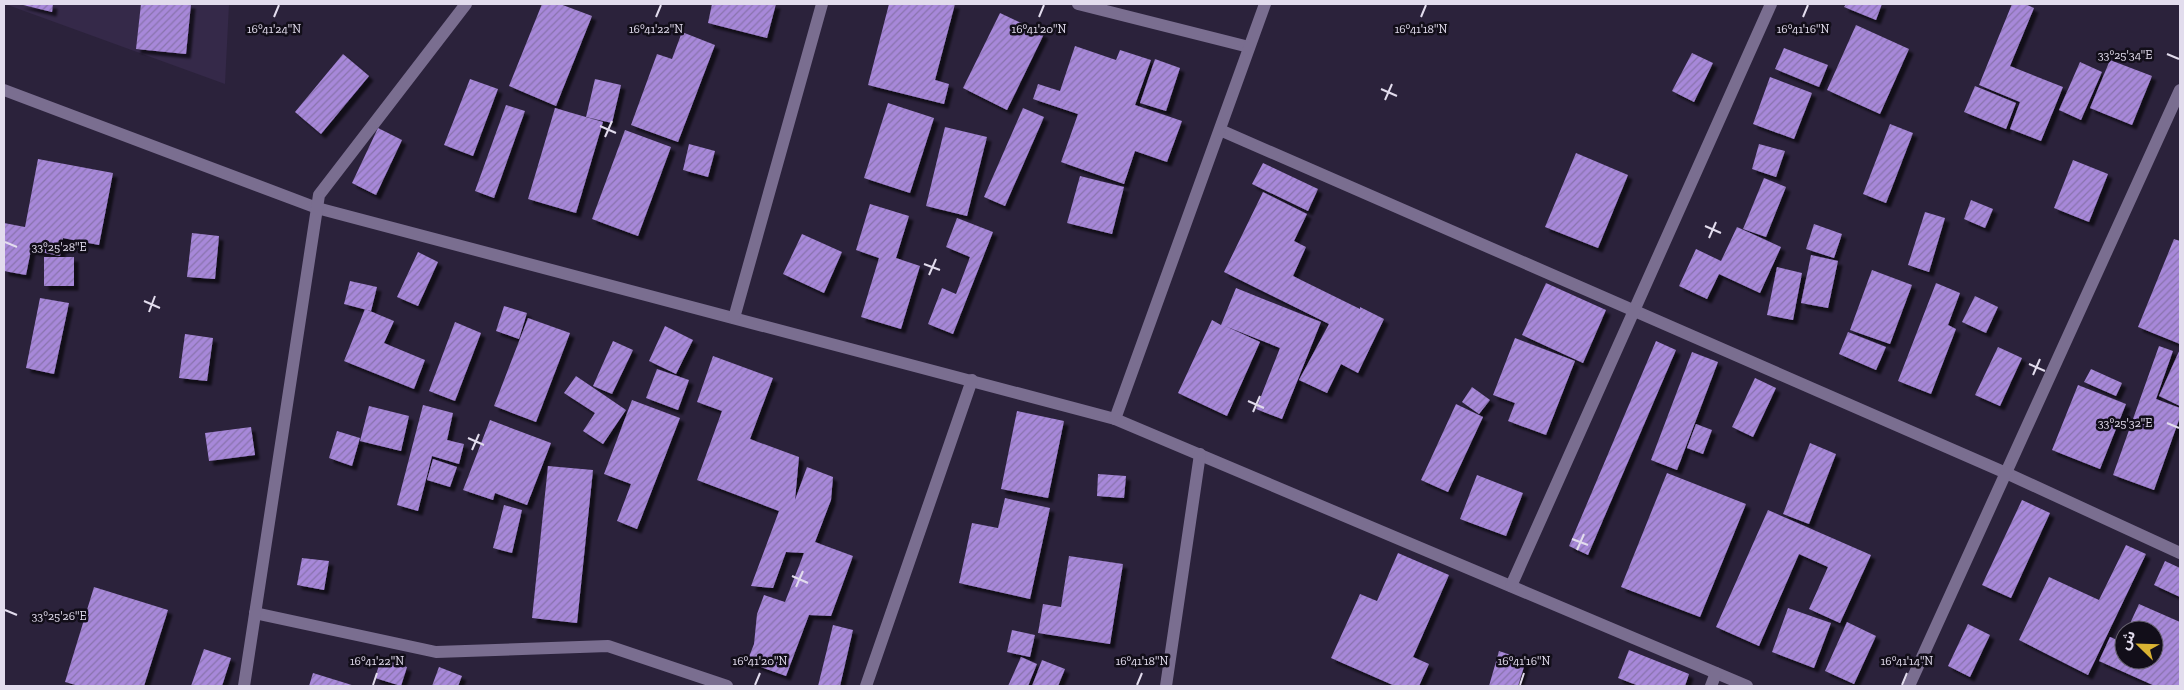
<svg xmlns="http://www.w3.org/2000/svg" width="2184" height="690" font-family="'Zilla Slab','Noto Sans Arabic',serif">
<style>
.built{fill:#352949}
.building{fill:url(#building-hatch);filter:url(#shadow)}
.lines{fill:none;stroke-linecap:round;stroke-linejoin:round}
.minor{stroke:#7a6e90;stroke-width:12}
.ticks{fill:none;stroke:#e2dced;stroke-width:2}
.ticks-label{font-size:12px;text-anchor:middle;fill:#e2dced;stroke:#120e19;stroke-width:5;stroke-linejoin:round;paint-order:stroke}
</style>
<defs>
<pattern id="building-hatch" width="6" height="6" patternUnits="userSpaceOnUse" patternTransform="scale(1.25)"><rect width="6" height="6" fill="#a788d9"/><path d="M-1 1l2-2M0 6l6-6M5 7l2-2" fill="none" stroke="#8973ad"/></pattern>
<filter id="shadow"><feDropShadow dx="4.5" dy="4.5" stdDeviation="1" flood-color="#0009"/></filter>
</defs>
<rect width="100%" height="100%" fill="#2b223b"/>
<path class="built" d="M5,4H229L225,84Z"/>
<g class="building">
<path d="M19,4H53L52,12Z"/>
<path d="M141,4H191L186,54L136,49Z"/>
<path d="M542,4H560L592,16L556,106L509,86Z"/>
<path d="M712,4H776L767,38L708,23Z"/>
<path d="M889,4H955L935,80L949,84L944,104L868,85Z"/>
<path d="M1846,4H1882L1876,20L1844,7Z"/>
<path d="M2012,4H2025L2034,8L2010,66L2063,87L2041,141L2010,129L2020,102L1979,85Z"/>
<path d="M1000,13L1044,34L1007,110L963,88Z"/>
<path d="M1856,25L1909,49L1880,114L1827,90Z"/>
<path d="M682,32L715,45L678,142L631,125L657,54L672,59Z"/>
<path d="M1075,46L1116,60L1120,50L1151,60L1135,105L1182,121L1167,162L1135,151L1124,184L1061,162L1078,114L1033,99L1038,84L1060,91Z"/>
<path d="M1784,48L1828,65L1819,87L1775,69Z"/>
<path d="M1692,53L1713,63L1694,102L1672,91Z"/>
<path d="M343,54L369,76L321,134L295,112Z"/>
<path d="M1155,59L1180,68L1166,111L1140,103Z"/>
<path d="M2110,60L2152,76L2132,125L2090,108Z"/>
<path d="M2080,62L2102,72L2081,120L2059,110Z"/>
<path d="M1770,77L1812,93L1794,139L1753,124Z"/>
<path d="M470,79L498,89L473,156L444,145Z"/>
<path d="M595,79L621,85L612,123L586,117Z"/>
<path d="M1975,86L2016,103L2006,129L1964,112Z"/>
<path d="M888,103L934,118L910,193L864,178Z"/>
<path d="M506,105L525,111L494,198L475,191Z"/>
<path d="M555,108L603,122L576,213L528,199Z"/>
<path d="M1023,108L1044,117L1005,206L984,197Z"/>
<path d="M1890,124L1913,133L1886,203L1863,194Z"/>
<path d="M945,127L987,137L967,216L926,206Z"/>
<path d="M378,128L402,140L376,195L352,183Z"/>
<path d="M625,130L671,147L638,236L592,219Z"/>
<path d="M689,144L715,151L708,177L683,170Z"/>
<path d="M1759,144L1785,151L1776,177L1752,169Z"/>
<path d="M1576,153L1628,175L1598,248L1545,227Z"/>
<path d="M38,159L113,173L99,245L63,238L60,256L31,250L26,275L4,271V223L25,227Z"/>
<path d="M2073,160L2108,174L2089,222L2054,208Z"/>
<path d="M1263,163L1318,189L1308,211L1252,184Z"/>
<path d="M1080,176L1124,187L1112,234L1067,223Z"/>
<path d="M1764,178L1786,187L1766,237L1743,229Z"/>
<path d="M1263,192L1307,214L1294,241L1306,247L1293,276L1360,309V307L1384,319L1358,373L1341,364L1327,393L1299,380L1329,324L1224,272Z"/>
<path d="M1971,200L1993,209L1985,228L1964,219Z"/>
<path d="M870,204L909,216L896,258L920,266L901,329L861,317L879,258L856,250Z"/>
<path d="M1925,212L1945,218L1929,272L1908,265Z"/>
<path d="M957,218L993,232L953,334L928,324L942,288L956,294L970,257L946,247Z"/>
<path d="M1814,224L1842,234L1834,258L1806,249Z"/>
<path d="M1737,227L1781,247L1760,293L1719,274L1707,299L1679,286L1696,249L1721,261Z"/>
<path d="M192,233L219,236L215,279L187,277Z"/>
<path d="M802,234L842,252L824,293L783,274Z"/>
<path d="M2174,239L2180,241V344L2138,327Z"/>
<path d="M418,252L438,262L418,306L397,297Z"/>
<path d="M1811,255L1838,261L1828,308L1801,303Z"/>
<rect x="44" y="257" width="30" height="29"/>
<path d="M1777,267L1802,273L1793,320L1767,315Z"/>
<path d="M1872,270L1912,285L1890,344L1850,330Z"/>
<path d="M350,281L377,287L371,311L344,304Z"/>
<path d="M1546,283L1606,310L1583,363L1522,335Z"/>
<path d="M1936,283L1960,293L1948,325L1956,329L1931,394L1898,381Z"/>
<path d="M1236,288L1321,322L1282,419L1256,409L1280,348L1225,326L1260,342L1227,416L1178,393L1212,320L1221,325Z"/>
<path d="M1975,296L1998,307L1986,333L1962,322Z"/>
<path d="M40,298L69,303L54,374L26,368Z"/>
<path d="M504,306L527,313L519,339L496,331Z"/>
<path d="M365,309L394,321L384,343L425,360L414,389L344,361Z"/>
<path d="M528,318L570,333L536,422L494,406Z"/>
<path d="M455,322L481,333L455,401L429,391Z"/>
<path d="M665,326L693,340L676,374L649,361Z"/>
<path d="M1848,332L1886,347L1876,370L1839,354Z"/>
<path d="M185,334L213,338L207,381L179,378Z"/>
<path d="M1515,338L1575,361L1546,435L1508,421L1515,403L1493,395Z"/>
<path d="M613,341L633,350L612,394L593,386Z"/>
<path d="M1656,341L1676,350L1588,555L1569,546Z"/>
<path d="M2159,346L2173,351L2156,399L2180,408V417L2154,490L2113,475Z"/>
<path d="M1998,347L2022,358L2000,406L1975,395Z"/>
<path d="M2180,349V406L2159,396Z"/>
<path d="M1692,352L1718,362L1677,470L1651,460Z"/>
<path d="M713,356L773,378L750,439L799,457L795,500L807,467L833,477L831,500L815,542L853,556L831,616L809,615L786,676L747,662L754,644L757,614L764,595L785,602L804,553L786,552L773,588L751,586L779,511L697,480L722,411L697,402Z"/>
<path d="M657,369L689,380L678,410L646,398Z"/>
<path d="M2091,369L2122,383L2116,396L2084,382Z"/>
<path d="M576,376L626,410L603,444L583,431L595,413L564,393Z"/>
<path d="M1755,378L1776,388L1753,437L1732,427Z"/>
<path d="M2078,385L2126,404L2100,469L2052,450Z"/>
<path d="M1472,387L1490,400L1479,414L1462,402Z"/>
<path d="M632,400L680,418L637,529L617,521L631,484L604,474Z"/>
<path d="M1456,404L1483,417L1448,492L1421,480Z"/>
<path d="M423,405L453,413L447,440L464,444L459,464L432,456L418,511L397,505Z"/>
<path d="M369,406L409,416L401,451L360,441Z"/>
<path d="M1017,411L1064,421L1048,498L1001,489Z"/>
<path d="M490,420L551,443L527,505L495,493L493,500L463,490Z"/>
<path d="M1696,424L1712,430L1703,454L1687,448Z"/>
<path d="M251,427L255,455L209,461L205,433Z"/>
<path d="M337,431L360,438L352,466L329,458Z"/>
<path d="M1810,443L1836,454L1809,524L1783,514Z"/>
<path d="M433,459L457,467L450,487L427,480Z"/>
<path d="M548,466L593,470L577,623L532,618Z"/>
<path d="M1667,473L1746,504L1700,617L1621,587Z"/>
<path d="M1098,474L1126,476L1124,498L1097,496Z"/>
<path d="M1477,475L1523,493L1506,536L1460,519Z"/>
<path d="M1005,498L1050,508L1030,599L959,583L972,523L998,528Z"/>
<path d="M2022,500L2050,513L2011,598L1982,585Z"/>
<path d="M504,505L522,510L512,553L493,548Z"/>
<path d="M1768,510L1871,555L1840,623L1809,609L1828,567L1799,554L1759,646L1716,627Z"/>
<path d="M2126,545L2146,554L2088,675L2019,640L2049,577L2099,600Z"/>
<path d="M1398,553L1449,575L1413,657L1429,664L1419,686H1395L1331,658L1360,594L1377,601Z"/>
<path d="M1069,556L1123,564L1110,644L1038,633L1043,604L1061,607Z"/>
<path d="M302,558L329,561L324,590L297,585Z"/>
<path d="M2165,561L2180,568V597L2154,585Z"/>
<path d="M94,587L168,610L144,686H79L65,682Z"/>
<path d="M2139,604L2180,622V686H2155L2099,661L2110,637L2122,642L2124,637V660H2154V630H2127Z"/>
<path d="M1788,608L1831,623L1814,668L1772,652Z"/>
<path d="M1847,622L1876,636L1854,684L1825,671Z"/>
<path d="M1968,624L1990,635L1970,677L1948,666Z"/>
<path d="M833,625L853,630L840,686H818Z"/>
<path d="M1012,630L1035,635L1030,657L1007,652Z"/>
<path d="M204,649L231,658L222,686H191Z"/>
<path d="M1629,650L1689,674L1685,686H1639L1618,678Z"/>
<path d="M1499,651L1526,660L1518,686H1489Z"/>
<path d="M1021,657L1037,664L1028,686H1008Z"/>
<path d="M381,659L407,667L401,686L375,678Z"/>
<path d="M1042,660L1065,669L1058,686H1032Z"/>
<path d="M439,667L462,676L458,686H432Z"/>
<path d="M313,673L355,686H309Z"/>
</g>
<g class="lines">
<g class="minor">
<path d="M1078,4L1249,47"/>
<path d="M4,90L317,208L1115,419L1747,686"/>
<path d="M1220,130L2006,473L2180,553"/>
<path d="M734,318L822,4"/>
<path d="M1115,419L1265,4"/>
<path d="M1511,586L1771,4"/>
<path d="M255,613L436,652L608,646L727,686"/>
<path d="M244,686L319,195L466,4"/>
<path d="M866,686L972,380"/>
<path d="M1166,686L1200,454"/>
<path d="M1711,686L1716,673"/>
<path d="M1909,686L2180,90"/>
</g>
</g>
<path class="ticks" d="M274,17L279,5M656,17L661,5M1039,17L1044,5M1421,17L1426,5M1803,17L1808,5M2167,54L2179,59M1381,89L1397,96M1385,100L1392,84M600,126L616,133M605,137L612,121M1705,226L1721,233M1709,238L1716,222M5,242L17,247M924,264L940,270M929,275L936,259M144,301L160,308M149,312L155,296M2029,364L2045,371M2033,375L2040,359M1248,401L1264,408M1253,412L1260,396M2167,423L2179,428M468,438L484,445M472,450L479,434M1572,539L1588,545M1577,550L1584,534M792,576L808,583M796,587L803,571M5,610L17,615M373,685L377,673M755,685L760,673M1137,685L1142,673M1520,685L1524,673M1902,685L1907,673"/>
<g class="ticks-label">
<text x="274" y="33">16°41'24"N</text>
<text x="1039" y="33">16°41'20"N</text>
<text x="656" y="33">16°41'22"N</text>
<text x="1421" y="33">16°41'18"N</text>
<text x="1803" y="33">16°41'16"N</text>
<text x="2125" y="59">33°25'34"E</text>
<text x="59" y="251">33°25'28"E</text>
<text x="2125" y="427">33°25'32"E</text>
<text x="59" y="620">33°25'26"E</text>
<text x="377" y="665">16°41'22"N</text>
<text x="760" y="665">16°41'20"N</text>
<text x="1142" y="665">16°41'18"N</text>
<text x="1524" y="665">16°41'16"N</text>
<text x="1907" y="665">16°41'14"N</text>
</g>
<rect width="2184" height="690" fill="none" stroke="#e2dced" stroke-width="10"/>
<g transform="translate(2139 645) rotate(293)"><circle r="24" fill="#120e19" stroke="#65606e"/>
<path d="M0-4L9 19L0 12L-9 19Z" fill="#dab333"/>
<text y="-8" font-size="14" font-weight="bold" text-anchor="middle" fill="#e2dced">ش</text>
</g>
</svg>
